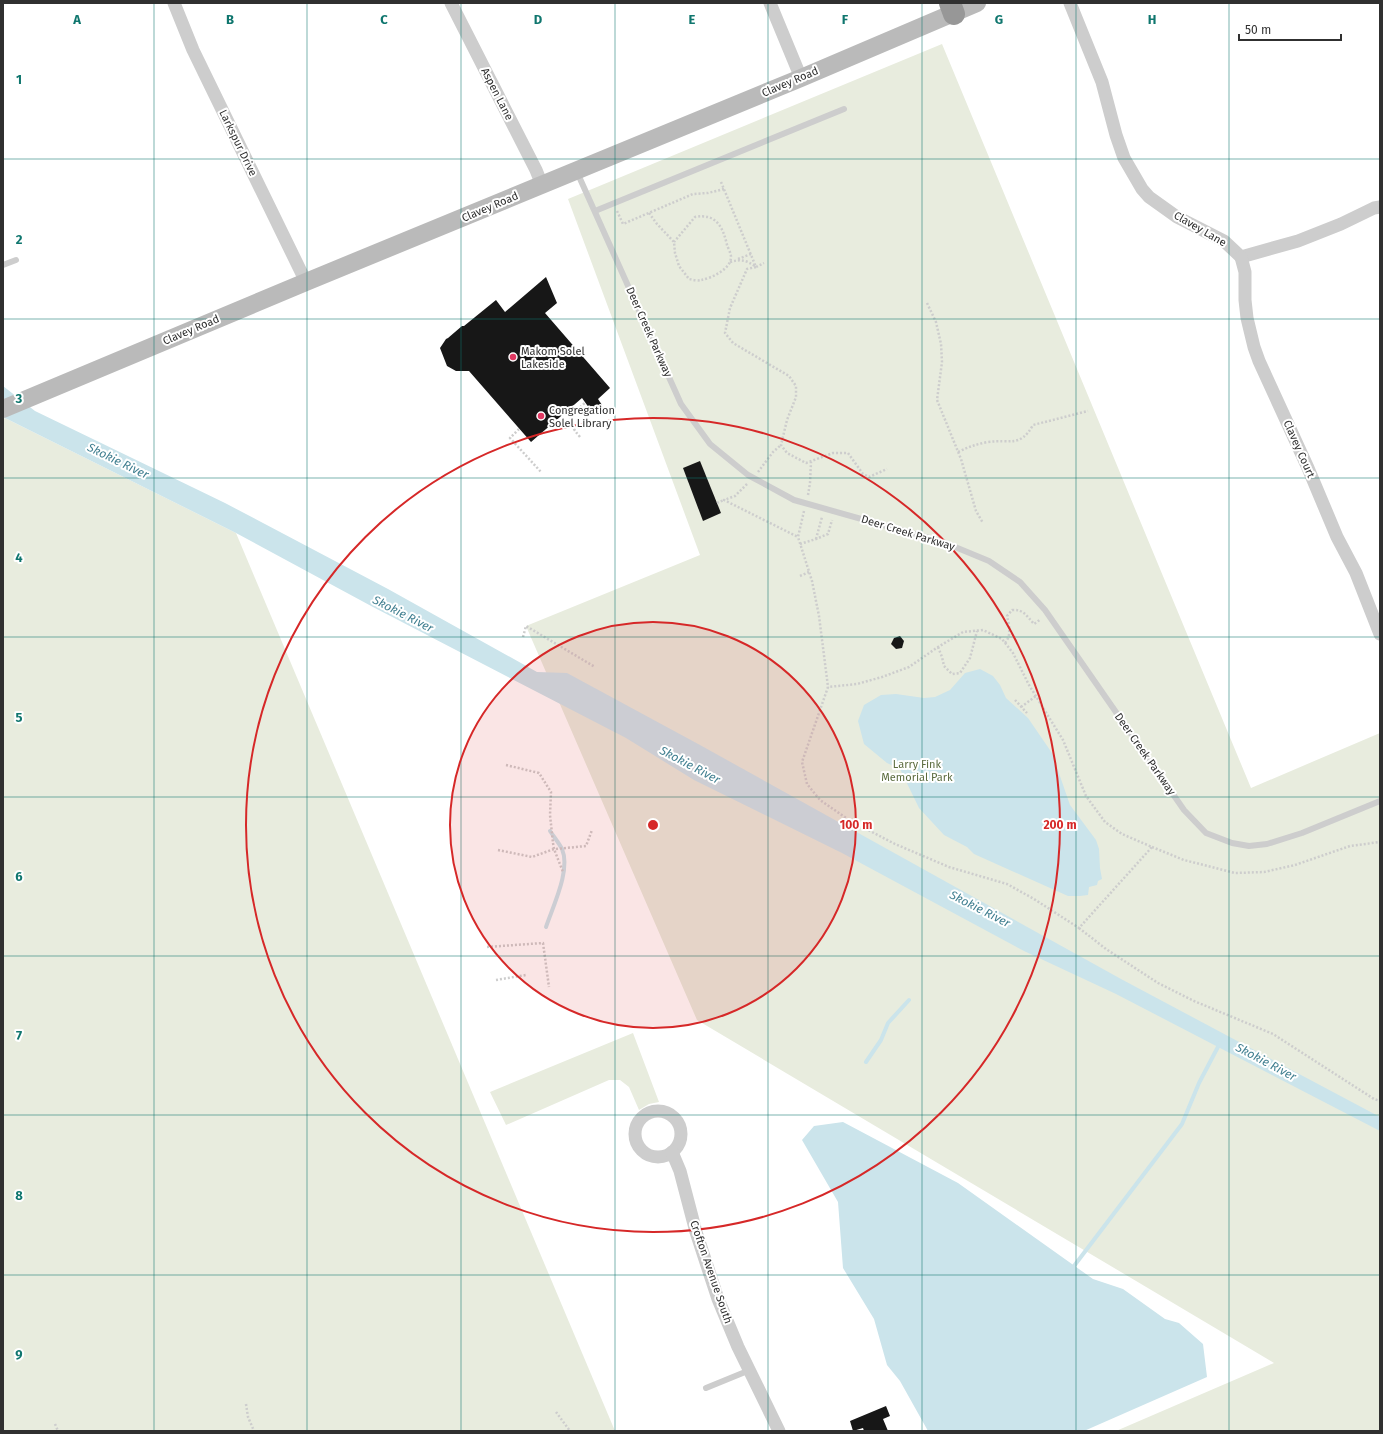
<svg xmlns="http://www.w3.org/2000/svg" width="1383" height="1434" font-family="'Fira Sans',sans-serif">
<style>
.green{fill:#e8ecde}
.water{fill:#cbe4eb}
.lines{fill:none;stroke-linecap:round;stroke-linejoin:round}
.stream{stroke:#cbe4eb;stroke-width:4}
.building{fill:#171717}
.path{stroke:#cdcdcd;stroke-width:2.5;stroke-dasharray:2 2;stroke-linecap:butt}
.lane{stroke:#cdcdcd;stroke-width:6}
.street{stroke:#cdcdcd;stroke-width:13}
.secondary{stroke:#bababa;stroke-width:18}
.highway{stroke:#979797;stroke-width:22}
.path-bridge{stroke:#cdcdcd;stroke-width:2.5;stroke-dasharray:2 2;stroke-linecap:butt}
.grid{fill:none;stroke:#0f766e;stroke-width:1;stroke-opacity:0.55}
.ring{fill:none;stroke:#d62828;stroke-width:2}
.poi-dot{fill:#e03962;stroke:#fff;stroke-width:1.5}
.labels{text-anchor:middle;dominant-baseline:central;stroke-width:4;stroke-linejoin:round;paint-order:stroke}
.street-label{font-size:11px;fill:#303030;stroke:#fff}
.poi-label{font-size:11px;fill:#303030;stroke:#fff;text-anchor:start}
.park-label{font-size:11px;fill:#5b6b3e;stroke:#fff}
.water-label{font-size:12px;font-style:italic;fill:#407f90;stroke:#fff}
.grid-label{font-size:13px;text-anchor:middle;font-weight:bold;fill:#0f766e;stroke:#fff;stroke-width:4;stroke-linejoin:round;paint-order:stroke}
.centre{fill:#d62828;stroke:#fff;stroke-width:2}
.ring-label{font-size:12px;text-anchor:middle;font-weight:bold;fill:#d62828;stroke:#fff;stroke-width:4;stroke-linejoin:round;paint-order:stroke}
</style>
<rect width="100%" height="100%" fill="#fff"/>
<g class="green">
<path d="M942,44L1251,788L1380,733V1431H1116L1274,1363L697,1020L526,626L700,555L568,199Z"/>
<path d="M5,418L236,533L615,1431H3V419Z"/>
<path d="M633,1033L659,1102L649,1104L639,1110L629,1087L620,1080H609L506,1125L490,1092Z"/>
</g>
<g class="water">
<path d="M3,386L35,411L225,503L388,589L537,672L567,673L700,745L1121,979L1380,1117V1131L1116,994L1024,951L842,853L694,780L626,738L373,607L236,533L5,418L3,416Z"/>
<path d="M980,669L993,676L1000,685L1006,698L1028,718L1052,753L1070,805L1096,840L1099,849L1100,868L1102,879L1098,881L1097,885L1089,887L1088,895L1080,896H1068L974,854L967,847L944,835L919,808L900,769L887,763L864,744L858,721L864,705L881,695L896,694L924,698L935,697L950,690L965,673Z"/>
<path d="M843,1122L958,1183L1093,1279L1123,1289L1165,1319L1179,1323L1203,1344L1207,1377L1084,1431H928L900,1381L887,1365L874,1319L843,1268L838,1202L802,1140L814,1126Z"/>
</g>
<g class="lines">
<g class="stream">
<path d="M546,927C553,906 571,870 562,849C559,843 554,837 550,831"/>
<path d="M866,1062L881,1040L888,1023L909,1000"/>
<path d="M1074,1266L1182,1124L1199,1083L1220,1043"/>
</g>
</g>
<g class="building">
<path d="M546,277L557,303L545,313L610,388L598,399L602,405L592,412L582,398L531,442L469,371H456L447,366L440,348L446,339L448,338L462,326H464L496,300L505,312Z"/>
<path d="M700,461L721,513L703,521L683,468Z"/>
<path d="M900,636L904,641L902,648L896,649L891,644L894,638Z"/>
<path d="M886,1406L890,1416L883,1419L888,1431H864L863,1428L853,1431L850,1421Z"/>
</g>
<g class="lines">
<g class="path">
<path d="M721,182L756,267L764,263"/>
<path d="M617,211L623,224L693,194L708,193L724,189"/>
<path d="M649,213L657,224L674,242L675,253L679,266L689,279C693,280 698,281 701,280C712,278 731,269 731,257C731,253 728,248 727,245C723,227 716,213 695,217L674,242"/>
<path d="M738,259L751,254"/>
<path d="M730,262C740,259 746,260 755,266"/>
<path d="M756,267L747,269L730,308L725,333L733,343L789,376L796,386V397L787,420L781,445L787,453L806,463L833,453H848L863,474L869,477L887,469"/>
<path d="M927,303L936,322L941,344L942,362L937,400L961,459L976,511L983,523"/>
<path d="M519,429L510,438L541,472"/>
<path d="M580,437C565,419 569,417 586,402"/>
<path d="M958,452C968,447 977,444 988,442C1010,439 1020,448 1033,425L1088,411"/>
<path d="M758,472L773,452L781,445"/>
<path d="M747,484L735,496L724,500L798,537"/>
<path d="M808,495L810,483L811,462"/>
<path d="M717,503L724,500"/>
<path d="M804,511L798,537L812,581L819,616L828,687L802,762L807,784L820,800L849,820L895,844L949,867L1007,884L1034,899L1079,928L1152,847L1122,834L1105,822L1086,796L1063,740L1029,685L1013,653L1002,639L983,630L963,632L938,647L909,667L882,677L857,684L828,687"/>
<path d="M816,539L822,517"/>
<path d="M800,544L816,539L828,534L832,520"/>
<path d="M800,576L809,572"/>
<path d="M523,637L526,626L595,667"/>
<path d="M1005,643C1012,635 1009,625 1007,616L1012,610C1023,609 1027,616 1034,624L1041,619"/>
<path d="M938,647L942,657L944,666L952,674L960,673L970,658L977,631"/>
<path d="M1015,700L1027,713"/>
<path d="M1021,707L1036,696"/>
<path d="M506,765L539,773L551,792L550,815L553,843"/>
<path d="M1152,847L1184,860L1235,873L1264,872L1295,865L1350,846L1380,842"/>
<path d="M556,849L586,846L592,830"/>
<path d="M498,850L532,857L554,849L563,872"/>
<path d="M1079,928L1106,949L1158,983L1194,1001L1273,1034L1374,1099L1380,1101"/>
<path d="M487,947L543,943L549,987"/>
<path d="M496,980L526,975"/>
<path d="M246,1404L248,1417L254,1431"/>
<path d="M556,1412L570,1431"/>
<path d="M55,1424L58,1431"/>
</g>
<g class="lane">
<path d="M577,172L681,404L710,444L748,475L794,500L943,542L989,561L1020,582L1045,610L1184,810L1206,833L1232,843L1249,846L1267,844L1302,833L1380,801"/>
<path d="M595,211L844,109"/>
<path d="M3,265L16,260"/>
<path d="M706,1388L750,1370"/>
</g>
<g class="street">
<path d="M174,3L193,50L306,282"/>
<path d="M451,3L536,170L542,185"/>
<path d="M770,3L801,78"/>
<path d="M1070,3L1102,82L1116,135L1124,158L1142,189L1149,197L1177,217L1224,241L1241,257L1298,241L1341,224L1374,208L1380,207"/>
<path d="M1241,257L1245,272V300L1247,318L1254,347L1259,361L1308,468L1337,537L1356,573L1380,634"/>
<circle cx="658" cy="1134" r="23"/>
<path d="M672,1152L680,1171L696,1232L718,1299L738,1347L779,1431"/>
</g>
<path class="secondary" d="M3,409L306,282L801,78L977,3"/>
<path class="highway" d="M950,3L954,14"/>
<path class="path-bridge" d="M553,843L554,849H556"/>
</g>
<path class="grid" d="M154,3V1431M307,3V1431M461,3V1431M615,3V1431M768,3V1431M922,3V1431M1076,3V1431M1229,3V1431M3,159H1380M3,319H1380M3,478H1380M3,637H1380M3,797H1380M3,956H1380M3,1115H1380M3,1275H1380"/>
<circle cx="653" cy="825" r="203" fill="#d62828" fill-opacity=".12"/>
<g class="ring">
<circle cx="653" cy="825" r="203"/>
<circle cx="653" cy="825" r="407"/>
</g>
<g class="poi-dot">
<circle cx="513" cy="357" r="4"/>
<circle cx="541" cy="416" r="4"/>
</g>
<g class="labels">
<g class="street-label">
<text transform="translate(790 82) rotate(-23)">Clavey Road</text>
<text transform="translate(497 94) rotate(63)">Aspen Lane</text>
<text transform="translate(238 143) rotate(64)">Larkspur Drive</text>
<text transform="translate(490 207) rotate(-23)">Clavey Road</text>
<text transform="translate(1200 229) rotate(30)">Clavey Lane</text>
<text transform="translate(191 330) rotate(-23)">Clavey Road</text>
<text transform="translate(649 332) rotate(66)">Deer Creek Parkway</text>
<text transform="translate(1299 449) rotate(66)">Clavey Court</text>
<text transform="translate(908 533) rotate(17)">Deer Creek Parkway</text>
<text transform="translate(1145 754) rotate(55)">Deer Creek Parkway</text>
<text transform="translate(711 1272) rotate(71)">Crofton Avenue South</text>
</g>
<g class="poi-label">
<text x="521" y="351">Makom Solel<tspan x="521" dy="13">Lakeside</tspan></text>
<text x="549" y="410">Congregation<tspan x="549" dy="13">Solel Library</tspan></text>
</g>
<g class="park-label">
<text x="917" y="764">Larry Fink<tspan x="917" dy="13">Memorial Park</tspan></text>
</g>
<g class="water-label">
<text transform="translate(118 461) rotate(26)">Skokie River</text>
<text transform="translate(403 614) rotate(27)">Skokie River</text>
<text transform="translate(690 765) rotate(28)">Skokie River</text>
<text transform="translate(980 909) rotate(27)">Skokie River</text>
<text transform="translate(1266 1062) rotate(28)">Skokie River</text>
</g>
</g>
<g class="grid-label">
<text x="77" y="24">A</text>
<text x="230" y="24">B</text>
<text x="384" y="24">C</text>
<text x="538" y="24">D</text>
<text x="692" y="24">E</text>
<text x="845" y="24">F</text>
<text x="999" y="24">G</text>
<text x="1152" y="24">H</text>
<text x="19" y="84">1</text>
<text x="19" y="244">2</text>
<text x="19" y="403">3</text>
<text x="19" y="562">4</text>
<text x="19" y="722">5</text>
<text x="19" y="881">6</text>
<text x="19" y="1040">7</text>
<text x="19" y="1200">8</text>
<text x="19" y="1359">9</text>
</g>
<circle cx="653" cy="825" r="6" class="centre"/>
<g class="ring-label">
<text x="856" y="829">100 m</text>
<text x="1060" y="829">200 m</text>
</g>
<rect width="1383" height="1434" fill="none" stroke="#303030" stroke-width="8"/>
<path d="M1239 34v6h102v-6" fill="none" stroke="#303030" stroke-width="2"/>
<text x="1245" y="34" font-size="12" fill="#303030" stroke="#ffffff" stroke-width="3" paint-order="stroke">50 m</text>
</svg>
